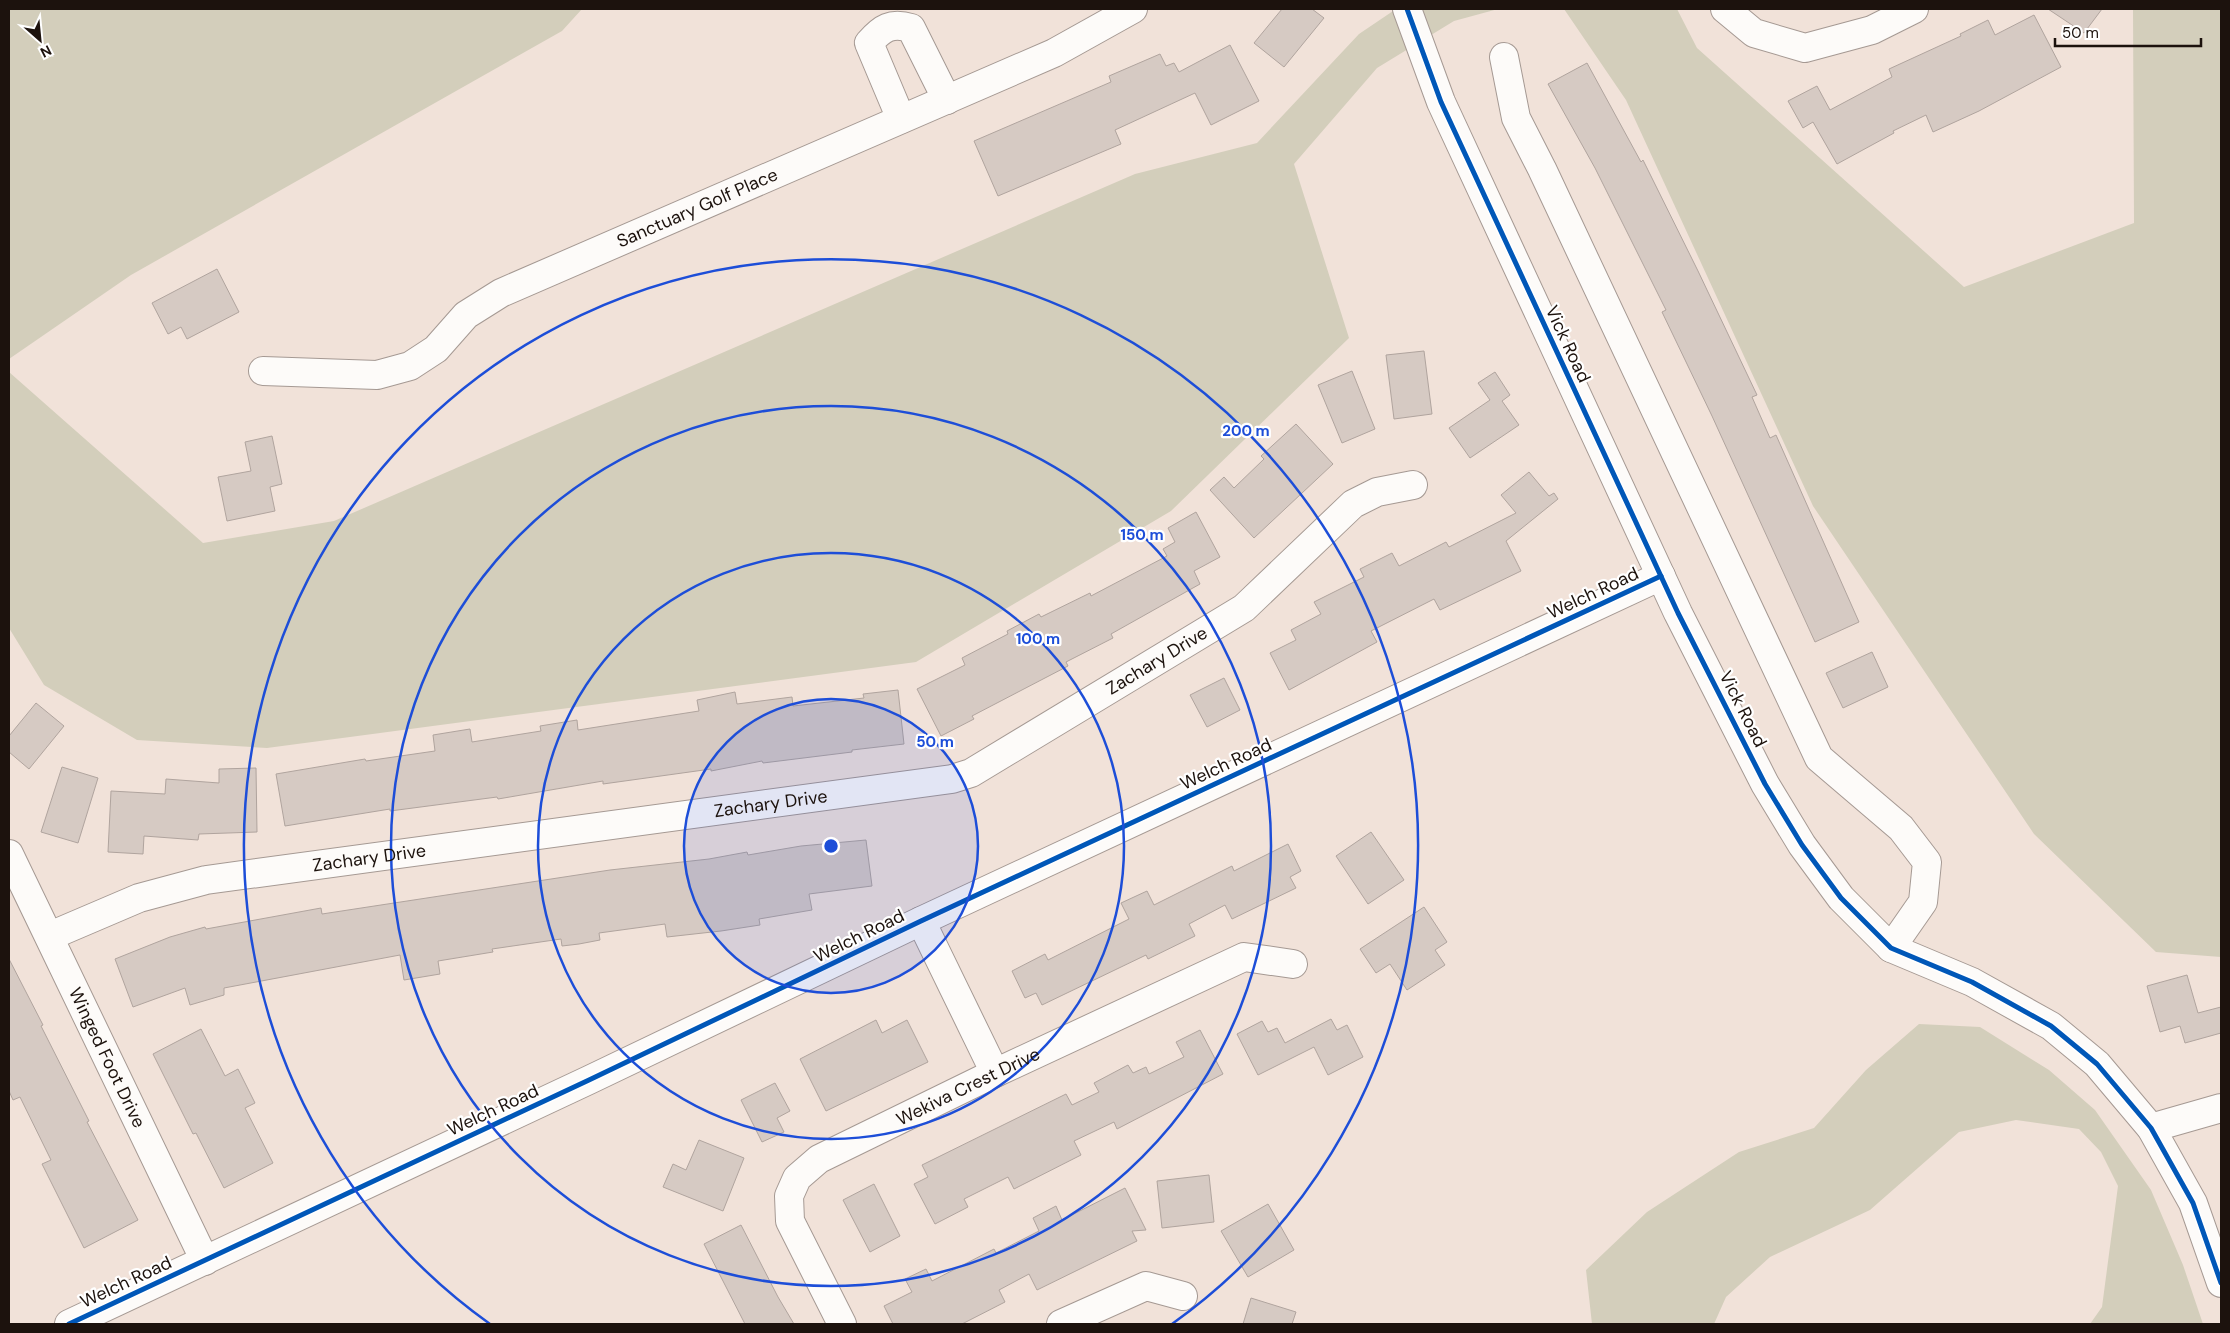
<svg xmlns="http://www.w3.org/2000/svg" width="2230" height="1333" font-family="'DM Sans',sans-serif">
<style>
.green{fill:#d3cebb}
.building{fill:#d6cac3;stroke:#b0a49e}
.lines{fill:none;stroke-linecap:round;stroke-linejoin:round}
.minor-casing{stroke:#a59993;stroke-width:30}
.minor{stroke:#fdfbf9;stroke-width:28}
.cycleway-casing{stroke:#fff;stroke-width:8}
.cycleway{stroke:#0057b8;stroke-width:5}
.ring{fill:none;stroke:#1d4ed8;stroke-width:2.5}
.labels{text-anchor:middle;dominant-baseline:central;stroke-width:4.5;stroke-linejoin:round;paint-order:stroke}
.street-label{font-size:18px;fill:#1c120d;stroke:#fff}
.centre{fill:#1d4ed8;stroke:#fff;stroke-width:2.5}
.ring-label{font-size:15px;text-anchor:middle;font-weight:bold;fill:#1d4ed8;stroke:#fff;stroke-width:4.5;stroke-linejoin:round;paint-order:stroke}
</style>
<rect width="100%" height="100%" fill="#f1e2d9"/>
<g class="green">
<path d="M9,9H582L562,31L131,275L9,359Z"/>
<path d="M1396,9H1498L1454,21L1377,68L1294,164L1349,338L1171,511L916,662L267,748L137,740L44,685L9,628V372L203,543L334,521L1135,174L1257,143L1359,34Z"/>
<path d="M1564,9H1677L1697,48L1964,287L2134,223L2133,9H2221V957L2156,952L2034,834L1813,506L1626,100Z"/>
<path d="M1919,1024L1980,1027L2049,1070L2095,1110L2151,1190L2183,1265L2203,1324H2090L2102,1307L2118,1186L2101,1152L2079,1129L2016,1120L1959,1132L1870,1210L1770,1257L1726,1297L1714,1324H1592L1586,1270L1647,1212L1739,1152L1814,1128L1866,1070Z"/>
</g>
<g class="building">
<path d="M1282,9H1312L1324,18L1284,67L1254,43Z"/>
<path d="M2048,9H2102L2084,33Z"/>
<path d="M2034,15L2061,67L1979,111L1933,132L1926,115L1893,131L1894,133L1837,164L1813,122L1803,128L1788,101L1817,86L1830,110L1892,77L1889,69L1961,36L1960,34L1988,20L1995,35Z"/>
<path d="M1230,45L1259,101L1211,125L1195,93L1115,130L1121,144L998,196L974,141L1111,82L1109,76L1160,54L1166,66L1174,63L1179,72Z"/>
<path d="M1587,63L1641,162L1643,160L1698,271L1757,395L1752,397L1770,438L1776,435L1859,622L1815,642L1712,416L1662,312L1666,310L1595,168L1548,84Z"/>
<path d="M217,269L239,312L187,339L181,327L168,334L152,303Z"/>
<path d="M1424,351L1432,414L1394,419L1386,355Z"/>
<path d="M1352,371L1375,429L1342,443L1318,385Z"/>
<path d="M1495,372L1510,395L1502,401L1519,425L1470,458L1449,428L1490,400L1478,383Z"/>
<path d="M1296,424L1333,464L1254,538L1210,490L1224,477L1234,488L1264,459L1261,456Z"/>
<path d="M272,436L282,484L270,487L275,511L227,521L218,477L251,471L245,442Z"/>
<path d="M1529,472L1549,496L1554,493L1558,499L1506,541L1521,571L1440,610L1434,599L1371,631L1377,642L1289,690L1270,653L1296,640L1291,630L1321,614L1314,602L1364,577L1360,569L1392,553L1399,566L1446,542L1449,547L1516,513L1501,495Z"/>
<path d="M1196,512L1220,557L1194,571L1200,584L1111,634L1113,638L1066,662L1068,666L972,716L974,719L941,736L917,689L965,665L962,658L1008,634L1007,631L1039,614L1041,617L1090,593L1091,596L1167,556L1163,549L1175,542L1168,528Z"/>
<path d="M1872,652L1888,687L1843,708L1826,673Z"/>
<path d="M1224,678L1240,710L1207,727L1190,695Z"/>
<path d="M898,690L904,744L852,750V752L763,763L762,761L711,771V769L603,784V781L498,799L497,797L390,811V809L285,826L276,774L365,759L366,761L435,751L433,735L470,729L472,742L541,731L540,726L577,720L578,730L699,711L697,700L735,692L737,704L792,697L793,706L864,698L863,694Z"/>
<path d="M36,703L64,726L29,769L9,752V736Z"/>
<path d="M62,767L98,778L78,843L41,832Z"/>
<path d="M256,768L257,832L199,834L198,840L144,836L143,854L108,852L111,791L165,794L166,779L219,783V769Z"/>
<path d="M1371,832L1404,880L1368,904L1336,856Z"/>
<path d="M866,840L872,886L809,894L812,910L759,919L760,925L721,931L667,937L665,924L599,933L600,940L579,944L562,946L561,939L492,949L493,952L438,961L440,974L404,980L400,955L224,988V995L190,1005L185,988L133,1007L115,959L170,937L205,927L206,929L321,908L322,914L610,870L709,859L747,852L748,855L801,846Z"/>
<path d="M1288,844L1301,871L1290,877L1296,888L1232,919L1225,905L1189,924L1195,936L1148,959L1146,955L1042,1005L1036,993L1025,998L1012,971L1045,954L1048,960L1129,919L1121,903L1147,891L1154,905L1232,866L1234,871Z"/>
<path d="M1424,907L1447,942L1435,950L1445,965L1407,990L1390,964L1376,973L1360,949Z"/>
<path d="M9,959L43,1025L41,1026L89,1121L87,1122L138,1220L84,1248L42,1164L51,1160L20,1097L13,1100L9,1091Z"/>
<path d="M2187,975L2198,1013L2221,1007V1033L2185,1043L2180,1026L2160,1032L2147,986Z"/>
<path d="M1331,1019L1337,1030L1347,1025L1363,1057L1328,1075L1314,1047L1258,1075L1237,1034L1262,1021L1268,1032L1277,1028L1285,1043Z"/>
<path d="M876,1020L882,1033L907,1020L928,1062L826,1111L800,1059Z"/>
<path d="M201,1029L225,1076L238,1069L255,1103L245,1108L273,1163L224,1188L196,1133L193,1134L153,1054Z"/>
<path d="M1200,1030L1223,1074L1117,1129L1114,1122L1074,1141L1081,1155L1014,1189L1008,1177L964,1199L968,1207L935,1224L914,1184L928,1177L922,1165L1066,1094L1072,1105L1099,1092L1094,1083L1128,1065L1133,1073L1146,1067L1149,1074L1184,1057L1176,1042Z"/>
<path d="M775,1083L790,1111L777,1118L784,1132L762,1142L741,1100Z"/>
<path d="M699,1140L744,1158L723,1211L663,1187L673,1164L686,1170Z"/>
<path d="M1209,1175L1214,1222L1162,1228L1157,1181Z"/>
<path d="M874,1184L900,1236L870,1252L843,1200Z"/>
<path d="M1125,1188L1146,1230L1132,1231L1137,1241L1037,1290L1029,1274L999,1290L1005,1302L962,1324H893L884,1306L912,1292L905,1279L926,1269L932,1281L994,1249L996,1253L1039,1231L1033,1218L1056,1206L1062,1220Z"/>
<path d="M1268,1204L1294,1250L1248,1277L1221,1231Z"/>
<path d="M741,1225L778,1297L794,1324H745L704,1244Z"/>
<path d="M1251,1298L1296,1312L1292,1324H1243Z"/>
</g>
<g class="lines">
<g class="minor-casing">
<g id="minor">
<path d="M1407,9L1441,102L1678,613L1765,784L1802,845L1841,898L1891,948L1972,982L2051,1026L2097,1064L2151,1128L2193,1203L2221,1283"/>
<path d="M1725,9L1754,33L1805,48L1872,30L1914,9"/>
<path d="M1504,57L1516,118L1542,169L1819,758L1901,828L1927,862L1923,902L1891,948"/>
<path d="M901,119L869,43C882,28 891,22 911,28L947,100"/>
<path id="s1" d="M263,371L377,375L410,366L436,349L466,315L501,293L1054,53L1133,9"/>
<path id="s2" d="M9,854L205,1261"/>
<path d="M921,921L995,1073"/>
<path id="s3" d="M50,936L139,898L206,880L952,779L971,773L1244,608L1353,504L1377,492L1413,485"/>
<path d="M2151,1128L2221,1108"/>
<path d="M69,1324L589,1080L921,921L1661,576"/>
<path id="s4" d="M842,1324L790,1221L789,1196L797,1178L819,1159L995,1073L1244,957L1293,964"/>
<path d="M1061,1324L1146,1286L1183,1296"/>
</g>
</g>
<use href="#minor" class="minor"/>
<g class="cycleway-casing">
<g id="cycleway">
<path d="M1407,9L1441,102L1678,613L1765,784L1802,845L1841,898L1891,948L1972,982L2051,1026L2097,1064L2151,1128L2193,1203L2221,1283"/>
<path d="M69,1324L589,1080L921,921L1661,576"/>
</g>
</g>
<use href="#cycleway" class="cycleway"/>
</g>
<circle cx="831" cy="846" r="147" fill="#1d4ed8" fill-opacity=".12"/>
<g class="ring">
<circle cx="831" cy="846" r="147"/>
<circle cx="831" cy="846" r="293"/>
<circle cx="831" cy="846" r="440"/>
<path d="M490 1324A587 587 0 1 1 1172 1324"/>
</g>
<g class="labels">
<g class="street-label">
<text stroke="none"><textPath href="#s1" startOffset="480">Sanctuary Golf Place</textPath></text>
<text transform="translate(1568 344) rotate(65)">Vick Road</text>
<text transform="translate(1593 593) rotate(-25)">Welch Road</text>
<text stroke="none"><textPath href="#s3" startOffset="1156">Zachary Drive</textPath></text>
<text transform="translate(1743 709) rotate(63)">Vick Road</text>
<text transform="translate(1226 764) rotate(-25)">Welch Road</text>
<text stroke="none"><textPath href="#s3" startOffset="736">Zachary Drive</textPath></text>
<text stroke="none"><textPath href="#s3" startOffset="331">Zachary Drive</textPath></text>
<text transform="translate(859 936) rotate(-26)">Welch Road</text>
<text stroke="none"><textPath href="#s2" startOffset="226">Winged Foot Drive</textPath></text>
<text stroke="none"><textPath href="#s4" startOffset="355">Wekiva Crest Drive</textPath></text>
<text transform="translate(493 1110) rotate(-25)">Welch Road</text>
<text transform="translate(126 1282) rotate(-25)">Welch Road</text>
</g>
</g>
<circle cx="831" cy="846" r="8" class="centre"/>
<g class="ring-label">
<text x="1246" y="436">200 m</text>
<text x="1142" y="540">150 m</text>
<text x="1038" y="644">100 m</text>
<text x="935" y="747">50 m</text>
</g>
<rect width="2230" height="1333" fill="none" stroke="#1c120d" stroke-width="20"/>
<g transform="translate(40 40) rotate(153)" stroke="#ffffff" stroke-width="4" paint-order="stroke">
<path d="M0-4L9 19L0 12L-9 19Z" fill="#1c120d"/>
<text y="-8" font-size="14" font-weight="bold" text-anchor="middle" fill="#1c120d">N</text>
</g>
<path d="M2055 38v8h146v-8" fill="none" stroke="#1c120d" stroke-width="2.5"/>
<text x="2062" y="38" font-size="15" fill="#1c120d" stroke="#ffffff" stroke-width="4" paint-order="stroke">50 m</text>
</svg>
